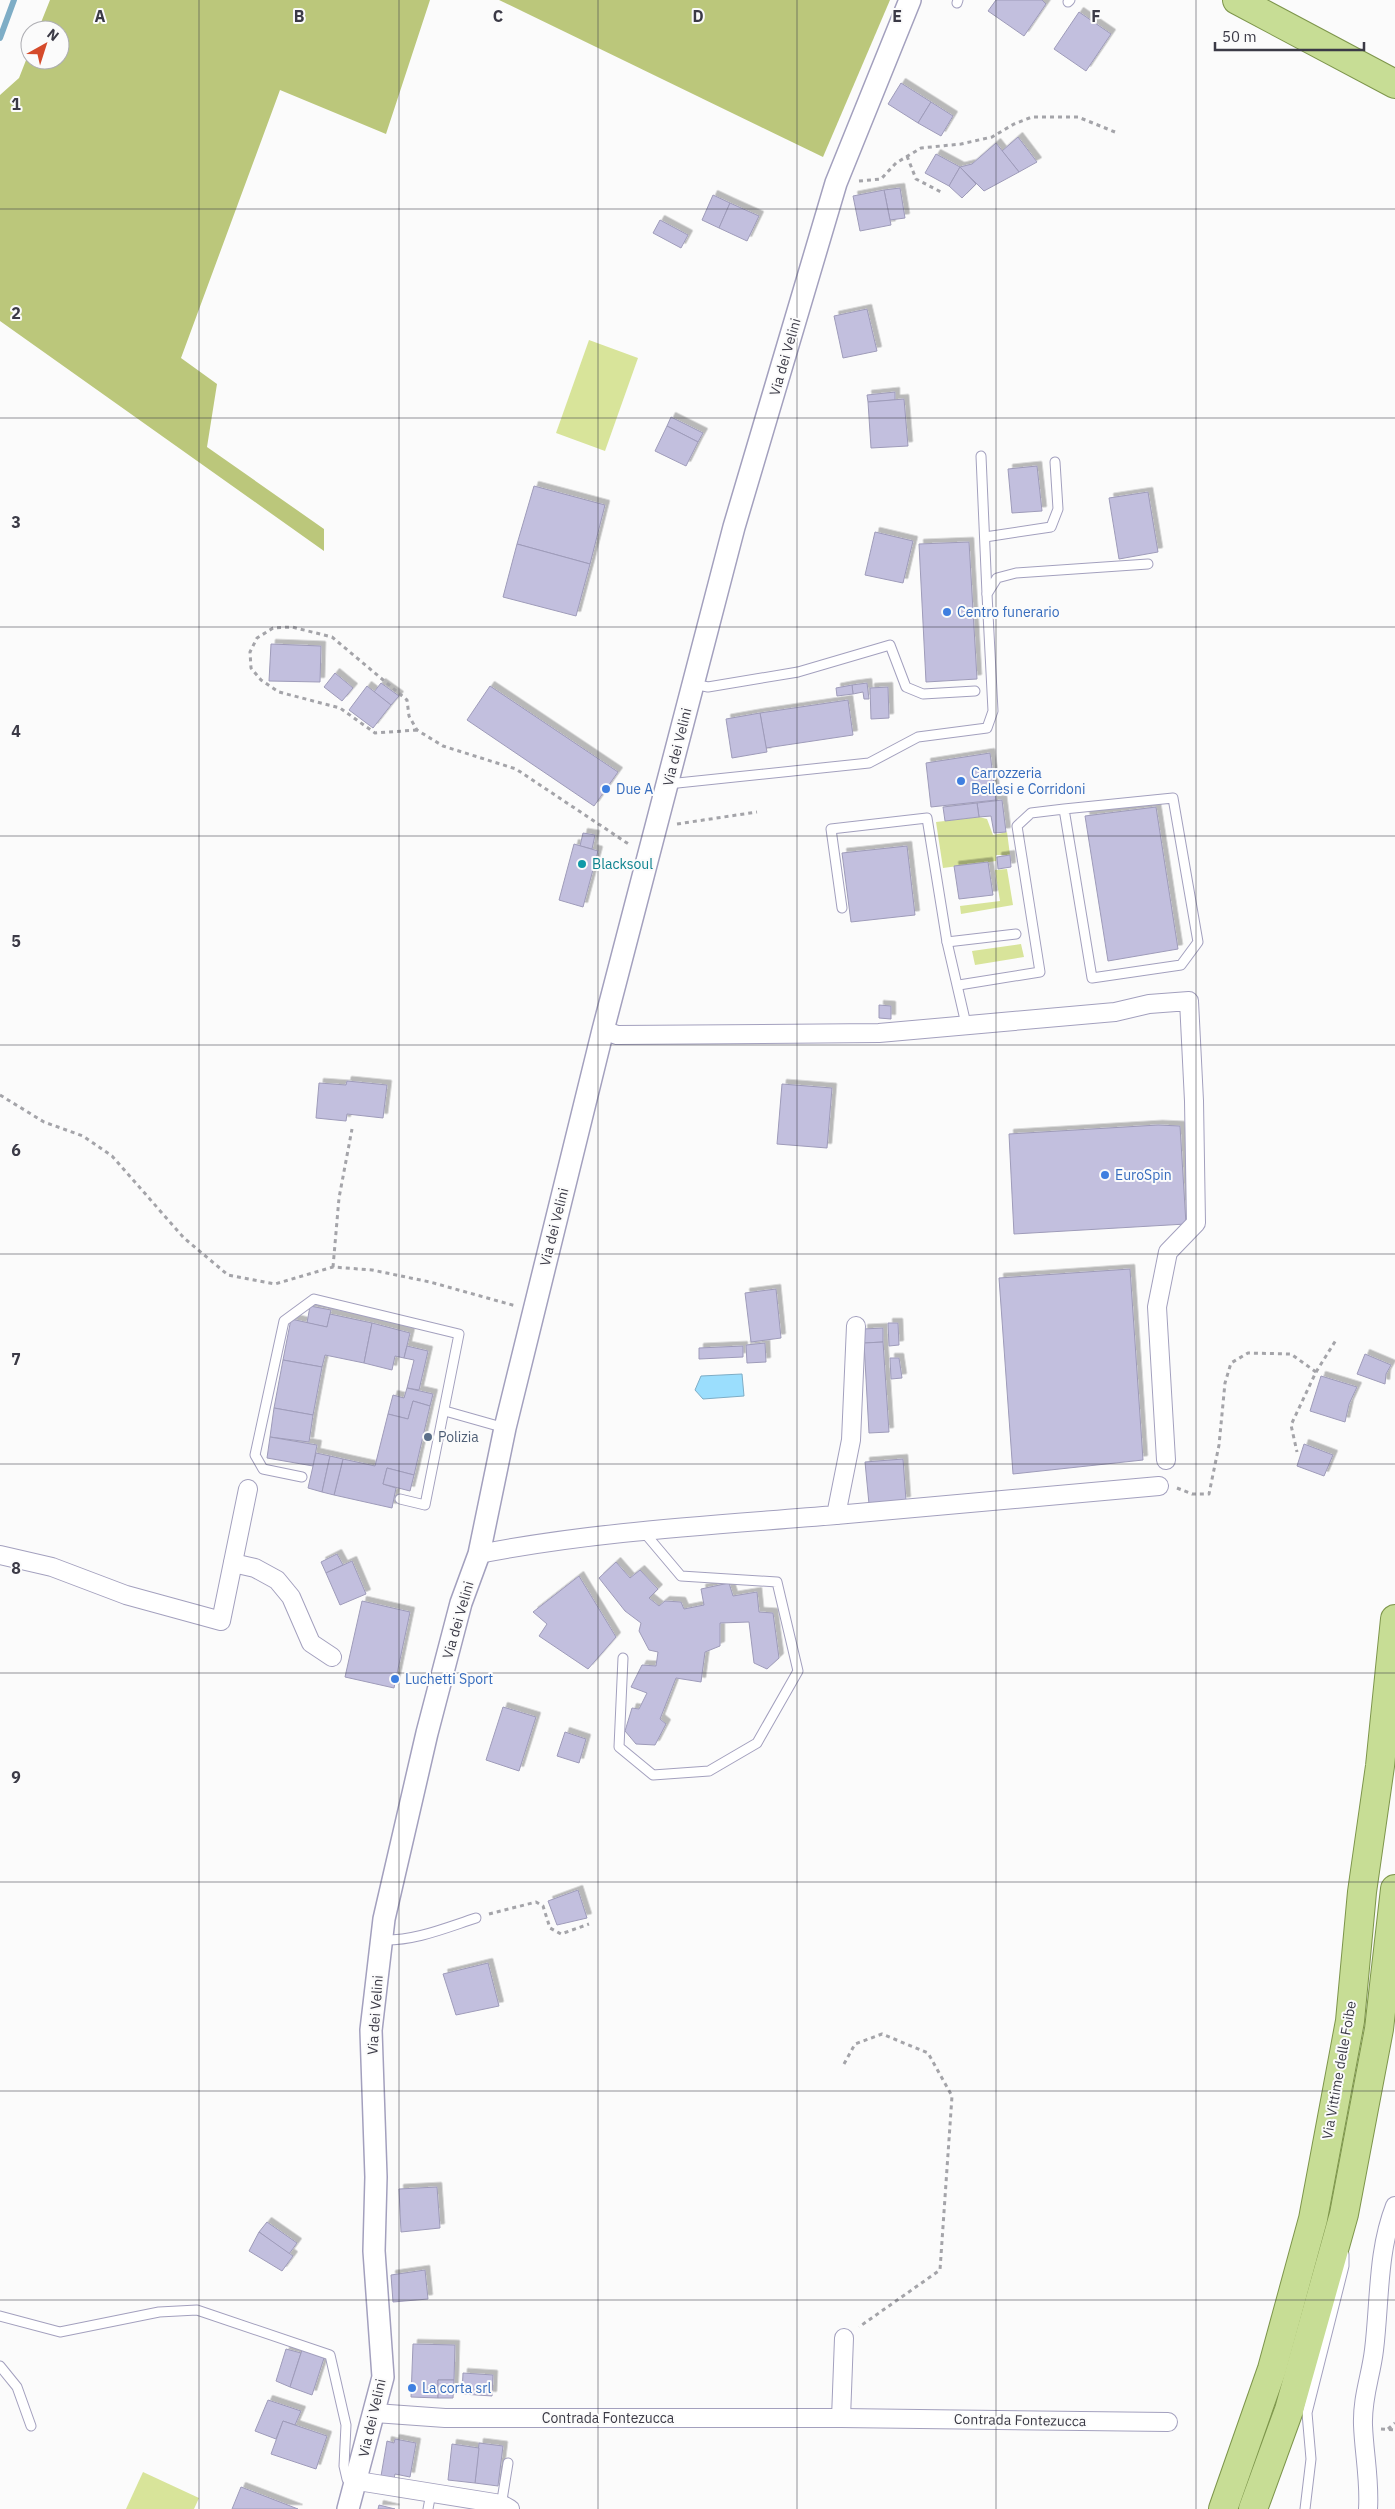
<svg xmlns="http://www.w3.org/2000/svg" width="1395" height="2509" font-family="'IBM Plex Sans',sans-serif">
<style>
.green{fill:#d8e49a}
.forest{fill:#bbc77b}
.water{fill:#9bdefd;stroke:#7eadc6}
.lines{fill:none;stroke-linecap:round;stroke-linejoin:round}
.stream{stroke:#7eadc6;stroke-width:6}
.building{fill:#c2bfde;stroke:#9e9bb9;filter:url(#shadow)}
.service-casing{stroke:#a3a0be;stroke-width:11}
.minor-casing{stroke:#a3a0be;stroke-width:20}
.tertiary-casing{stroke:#a3a0be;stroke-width:24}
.primary-casing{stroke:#7d954b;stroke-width:30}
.path{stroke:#a4a4a9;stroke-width:3;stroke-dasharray:4 4;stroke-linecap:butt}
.service{stroke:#fff;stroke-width:9}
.minor{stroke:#fff;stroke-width:18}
.tertiary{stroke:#fff;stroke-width:21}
.primary{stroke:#c7dd95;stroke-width:28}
.grid{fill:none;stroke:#3b3a46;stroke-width:1;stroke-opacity:0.55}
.shop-dot{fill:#3f7fe0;stroke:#fbfbfb;stroke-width:2}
.culture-dot{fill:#0f9aa8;stroke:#fbfbfb;stroke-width:2}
.service-dot{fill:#5c6f8a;stroke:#fbfbfb;stroke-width:2}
.labels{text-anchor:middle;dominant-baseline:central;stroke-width:4;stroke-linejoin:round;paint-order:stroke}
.street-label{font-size:14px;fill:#3b3a46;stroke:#fbfbfb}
.shop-label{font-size:14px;fill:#366cbe;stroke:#fbfbfb;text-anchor:start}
.culture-label{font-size:14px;fill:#0d838f;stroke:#fbfbfb;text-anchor:start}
.service-label{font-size:14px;fill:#4e5e75;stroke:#fbfbfb;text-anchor:start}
.grid-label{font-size:16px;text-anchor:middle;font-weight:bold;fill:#3b3a46;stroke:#fbfbfb;stroke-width:4;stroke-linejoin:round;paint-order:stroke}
</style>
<defs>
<filter id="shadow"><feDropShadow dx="4.5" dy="-4.5" stdDeviation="0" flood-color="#0004"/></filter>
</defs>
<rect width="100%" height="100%" fill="#fbfbfb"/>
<g class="green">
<path d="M589,340L638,358L605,451L556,433Z"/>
<path d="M979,817L987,819L993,835L1007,832L1010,855H996V861L943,868L936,822Z"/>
<path d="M1007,869L1013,905L961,914L960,906L1000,901L995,870Z"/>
<path d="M1021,944L1024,957L975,965L972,951Z"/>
<path d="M143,2472L199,2498L194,2509H126Z"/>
</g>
<g class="forest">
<path d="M50,0H430L386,134L280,90L181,358L217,384L207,447L324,529V551L0,321V95L19,78L30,50V60H60V30H38Z"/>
<path d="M499,0H890L823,157Z"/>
</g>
<path class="water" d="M742,1374L744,1396L703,1399L695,1390L701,1376Z"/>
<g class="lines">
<path class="stream" d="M0,38L14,0"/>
</g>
<g class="building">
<path d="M996,0H1042L1046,4L1024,36L988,11Z"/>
<path d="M1079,12L1111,34L1086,71L1054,49Z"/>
<path d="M901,83L931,102L918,123L888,104Z"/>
<path d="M931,102L953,116L941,136L918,123Z"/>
<path d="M1018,137L1037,162L1019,172L1002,151Z"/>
<path d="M996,143L1019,172L984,191L960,167L972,164Z"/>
<path d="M936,154L960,167L949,186L925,173Z"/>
<path d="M960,167L976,184L962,198L949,186Z"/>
<path d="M900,188L905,218L890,220L884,190Z"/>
<path d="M884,190L891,225L860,231L853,196Z"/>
<path d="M713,195L730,203L719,228L702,220Z"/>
<path d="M730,203L759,216L747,241L719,228Z"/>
<path d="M660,220L688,235L681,248L653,233Z"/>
<path d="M867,309L877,351L843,358L834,316Z"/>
<path d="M895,392V400L868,402L867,395Z"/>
<path d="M904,399L908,446L871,448L868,402Z"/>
<path d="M671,417L703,433L698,442L667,426Z"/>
<path d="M667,426L698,442L686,466L655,451Z"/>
<path d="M1037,466L1042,511L1012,513L1008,469Z"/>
<path d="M534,486L605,505L590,564L517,544Z"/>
<path d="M1148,492L1158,552L1119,559L1109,498Z"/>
<path d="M875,532L913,541L903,583L865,575Z"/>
<path d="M969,542L977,679L926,682L919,544Z"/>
<path d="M517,544L590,564L576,616L503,597Z"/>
<path d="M271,644L321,646L320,682L269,681Z"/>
<path d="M335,673L353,688L342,701L324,687Z"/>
<path d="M381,683L399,696L391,705L374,692Z"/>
<path d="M867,683L869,699H864L863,692L853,694L852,685Z"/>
<path d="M852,685L853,694L837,696L836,688Z"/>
<path d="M367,686L391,705L373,728L349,710Z"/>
<path d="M490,686L618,772L594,806L467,720Z"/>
<path d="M888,687L889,718L871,719L870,688Z"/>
<path d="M848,700L853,735L766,748L760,713Z"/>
<path d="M760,713L767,752L732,758L726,719Z"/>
<path d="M990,753L996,800L931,807L926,763Z"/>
<path d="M1002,800L1006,832L994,833L991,816L979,817L977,803Z"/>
<path d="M977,803L979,817L945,821L943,807Z"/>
<path d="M1156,807L1178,949L1108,961L1085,816Z"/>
<path d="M583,833L595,835L592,849L580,846Z"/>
<path d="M574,844L598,851L583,907L559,900Z"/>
<path d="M907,846L915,915L851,922L842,853Z"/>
<path d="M1010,855L1011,867L998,869L997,857Z"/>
<path d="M988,862L993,895L959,899L954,866Z"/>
<path d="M879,1005L891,1006V1019L879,1018Z"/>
<path d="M347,1081L387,1085L383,1118L347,1114L346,1121L316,1118L319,1083L346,1085Z"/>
<path d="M782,1084L832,1088L827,1148L777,1144Z"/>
<path d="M1158,1125L1180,1126L1186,1224L1014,1234L1009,1134Z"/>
<path d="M1130,1269L1143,1460L1013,1474L999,1278Z"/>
<path d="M776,1289L781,1338L751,1342L745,1293Z"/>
<path d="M310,1306L331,1310L327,1327L307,1323Z"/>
<path d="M330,1314L372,1323L364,1363L325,1355L322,1367L283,1360L291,1319L327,1327Z"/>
<path d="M372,1323L410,1333L404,1358L395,1356L392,1370L364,1363Z"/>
<path d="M888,1323H898L899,1345L889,1346Z"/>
<path d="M883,1328V1342L864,1343L863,1329Z"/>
<path d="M883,1342L889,1432L869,1433L864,1343Z"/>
<path d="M765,1343L766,1362L747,1363L746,1345Z"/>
<path d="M407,1346L428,1351L419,1390L407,1388L414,1360L404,1358Z"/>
<path d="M743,1346V1357L699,1359V1348Z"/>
<path d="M1365,1354L1391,1365L1386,1374L1385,1384L1357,1374Z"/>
<path d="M890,1358H899L902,1378L891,1379Z"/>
<path d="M283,1360L322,1367L313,1415L274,1408Z"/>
<path d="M1321,1376L1357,1387L1349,1404L1345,1422L1310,1411Z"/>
<path d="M407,1388L433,1394L430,1406L413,1401L408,1419L388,1414L393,1395L404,1398Z"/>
<path d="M413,1401L430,1406L414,1475L387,1468L383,1484L396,1488L392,1508L334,1495L343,1459L375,1466L388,1414L408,1419Z"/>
<path d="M274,1408L313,1415L309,1442L270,1437Z"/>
<path d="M270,1437L317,1445L313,1466L267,1458Z"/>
<path d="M1304,1444L1333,1455L1324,1476L1297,1466Z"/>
<path d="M316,1453L330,1456L322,1492L308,1488Z"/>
<path d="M330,1456L343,1459L334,1495L322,1492Z"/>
<path d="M903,1459L906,1501L869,1504L865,1462Z"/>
<path d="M387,1468L414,1475L410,1491L383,1484Z"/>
<path d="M337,1554L343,1565L326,1573L321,1562Z"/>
<path d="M352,1561L366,1594L340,1605L326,1573Z"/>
<path d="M616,1562L630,1578L640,1570L658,1589L649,1598L659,1606L665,1601L681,1602L684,1609L704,1605L701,1589L729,1583L733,1596L757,1592L759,1612L773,1613L779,1658L767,1669L754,1663L749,1622L720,1623V1646L705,1652L701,1682L676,1678L660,1719L666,1724L655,1745L636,1744L625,1731L632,1708L639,1709L647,1693L631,1687L642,1665L656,1666L658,1652L649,1650L639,1631L641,1623L625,1611L599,1578Z"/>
<path d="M579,1576L616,1637L588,1669L539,1636L547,1624L533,1612Z"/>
<path d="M362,1601L410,1612L394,1688L345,1677Z"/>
<path d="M503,1707L536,1717L519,1771L486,1760Z"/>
<path d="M565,1732L586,1739L579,1763L557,1756Z"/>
<path d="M578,1890L587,1918L557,1925L548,1901Z"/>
<path d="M488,1963L499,2006L456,2015L443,1974Z"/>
<path d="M437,2187L440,2228L401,2232L399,2189Z"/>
<path d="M267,2222L297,2243L289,2254L259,2232Z"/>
<path d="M259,2232L293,2256L282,2271L249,2251Z"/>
<path d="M425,2270L428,2299L393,2302L391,2275Z"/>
<path d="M413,2344L455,2345L454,2380H438V2398L411,2397Z"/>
<path d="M286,2349L301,2353L290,2387L276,2381Z"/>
<path d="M302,2350L324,2358L312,2395L290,2387Z"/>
<path d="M463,2373L493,2375L492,2396L462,2394Z"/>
<path d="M438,2380H454L453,2398H438Z"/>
<path d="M268,2400L301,2411L295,2425L283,2421L276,2439L255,2431Z"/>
<path d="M283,2421L327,2436L316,2469L271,2454Z"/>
<path d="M395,2439L416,2443L410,2477L395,2474L394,2479L381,2476L387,2441L394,2443Z"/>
<path d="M479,2443L503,2446L498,2486L475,2483Z"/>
<path d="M452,2444L479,2448L475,2483L448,2480Z"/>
<path d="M241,2487L298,2509H232Z"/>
<path d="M379,2505L395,2509H378Z"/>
</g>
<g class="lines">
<g class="service-casing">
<g id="service">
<path d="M1068,2L1070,0"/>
<path d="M957,3L958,0"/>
<path d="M981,456L987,594"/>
<path d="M985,537L1051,527L1058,509L1055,462"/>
<path d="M693,684L708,687L798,672L890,645L906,687L923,694L975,691"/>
<path d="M668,784L869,763L918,737L987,728L993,711L987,594L997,578L1016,573L1148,564"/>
<path d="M842,908L831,829L927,818L947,942L966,1024"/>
<path d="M947,942L1016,934"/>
<path d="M959,985L1040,972L1017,826L1031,813L1064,809L1092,978L1181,965L1198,942L1173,798L1064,809"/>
<path d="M445,1411L505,1428"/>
<path d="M302,1477L263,1469L255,1455L284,1321L314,1299L459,1334L425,1505L400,1499"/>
<path d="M623,1658L619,1747L653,1775L709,1771L757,1743L798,1671L777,1582L681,1576L643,1531"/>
<path d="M382,1940C415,1941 445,1928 476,1918"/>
<path d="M0,2316L60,2332L159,2312L197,2310L330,2355L346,2425L344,2466L347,2479L355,2480"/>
<path d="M0,2366L17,2387L31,2426"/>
<path d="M501,2506L508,2463"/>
<path d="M428,2509L431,2493"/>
<path d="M1305,2509L1311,2459L1307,2413L1344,2266V2254"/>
</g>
</g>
<g class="minor-casing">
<g id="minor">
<path d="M603,1030L617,1035L879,1033L1115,1012L1149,1004L1189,1001L1194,1101L1196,1223L1168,1252L1157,1307L1166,1460"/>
<path d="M836,1515L1159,1486"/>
<path d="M479,1554C596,1531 717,1525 836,1515L851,1440L856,1326"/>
<path d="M0,1555L52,1567L126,1595L221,1621L248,1489"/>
<path d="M233,1563L255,1568L277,1580L291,1597L311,1643L332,1657"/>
<path d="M375,2413L445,2418H841L1168,2422"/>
<path d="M841,2418L844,2338"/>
<path d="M358,2481L501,2504L510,2509"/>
<path d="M1368,2509C1370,2481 1364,2453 1363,2425C1362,2397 1371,2376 1374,2350C1380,2302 1377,2252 1395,2206"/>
</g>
</g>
<g class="tertiary-casing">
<path id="tertiary" d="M348,2509L383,2377L374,2251L376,2177L371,2030L384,1919L427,1733L461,1603L479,1554L505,1428L603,1030L734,527L836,183L910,0"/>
</g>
<g class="primary-casing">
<g id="primary">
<path d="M1237,0L1395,84"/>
<path d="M1223,2509L1272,2369L1313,2219L1350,2021L1362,1892L1380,1766L1395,1619"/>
<path d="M1253,2509L1289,2410L1344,2214L1379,2029L1395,1889"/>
</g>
</g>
<g class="path">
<path d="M907,156L916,179L943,193"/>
<path d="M859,181L881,179L896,163L921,148L961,144L992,137L1014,124L1032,117H1078L1115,132"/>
<path d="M417,730L375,733L340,708L279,692L261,680L251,668L250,652L257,638L273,628L292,627L332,637L407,700L409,716L417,730L443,746L516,769L630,845"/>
<path d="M677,824L757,812"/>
<path d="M0,1095L44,1122L83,1136L112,1156L184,1238L228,1275L275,1284L333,1267L372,1270L430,1282L516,1306"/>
<path d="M333,1267L339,1198L352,1129"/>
<path d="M1316,1372L1336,1340"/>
<path d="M1177,1488L1192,1494H1209L1219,1445L1225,1383L1231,1363L1248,1353L1291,1354L1316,1372L1291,1425L1297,1452"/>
<path d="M489,1914L536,1902L543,1906L550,1928L561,1934L589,1924"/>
<path d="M844,2064L855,2044L882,2034L928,2053L952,2096L940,2270L859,2327"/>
<path d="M1381,2429L1395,2430"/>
<path d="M1388,2429L1395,2423"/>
</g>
<use href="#service" class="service"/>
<use href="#minor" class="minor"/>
<use href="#tertiary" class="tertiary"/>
<use href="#primary" class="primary"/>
</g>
<path class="grid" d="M199,0V2509M399,0V2509M598,0V2509M797,0V2509M996,0V2509M1196,0V2509M0,209H1395M0,418H1395M0,627H1395M0,836H1395M0,1045H1395M0,1254H1395M0,1464H1395M0,1673H1395M0,1882H1395M0,2091H1395M0,2300H1395"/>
<g class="shop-dot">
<circle cx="947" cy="612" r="5"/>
<circle cx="961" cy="781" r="5"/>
<circle cx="606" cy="789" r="5"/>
<circle cx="1105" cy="1175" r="5"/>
<circle cx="395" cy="1679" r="5"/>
<circle cx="412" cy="2388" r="5"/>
</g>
<circle class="culture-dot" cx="582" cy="864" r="5"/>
<circle class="service-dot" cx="428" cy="1437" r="5"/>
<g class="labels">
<g class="street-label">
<text transform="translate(785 357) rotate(-74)">Via dei Velini</text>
<text transform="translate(677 747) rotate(-76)">Via dei Velini</text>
<text transform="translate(554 1227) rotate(-76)">Via dei Velini</text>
<text transform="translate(458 1620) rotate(-74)">Via dei Velini</text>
<text transform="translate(375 2015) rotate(-86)">Via dei Velini</text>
<text transform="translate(1339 2070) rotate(-80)">Via Vittime delle Foibe</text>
<text transform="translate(372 2418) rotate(-77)">Via dei Velini</text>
<text x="608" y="2418">Contrada Fontezucca</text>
<text transform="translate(1020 2420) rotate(1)">Contrada Fontezucca</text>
</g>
<g class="shop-label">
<text x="957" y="612">Centro funerario</text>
<text x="971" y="773">Carrozzeria<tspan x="971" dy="16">Bellesi e Corridoni</tspan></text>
<text x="616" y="789">Due A</text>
<text x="1115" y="1175">EuroSpin</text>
<text x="405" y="1679">Luchetti Sport</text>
<text x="422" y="2388">La corta srl</text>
</g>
<g class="culture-label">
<text x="592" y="864">Blacksoul</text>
</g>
<g class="service-label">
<text x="438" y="1437">Polizia</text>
</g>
</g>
<g class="grid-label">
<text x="100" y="22">A</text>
<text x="299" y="22">B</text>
<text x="498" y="22">C</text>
<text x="698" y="22">D</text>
<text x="897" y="22">E</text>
<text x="1096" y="22">F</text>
<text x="16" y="110">1</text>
<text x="16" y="319">2</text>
<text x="16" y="528">3</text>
<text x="16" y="737">4</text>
<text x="16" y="947">5</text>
<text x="16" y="1156">6</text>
<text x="16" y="1365">7</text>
<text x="16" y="1574">8</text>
<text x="16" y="1783">9</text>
</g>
<g transform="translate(45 45) rotate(39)"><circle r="24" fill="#fbfbfb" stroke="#aeaeb3"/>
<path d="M0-4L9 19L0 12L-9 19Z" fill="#d54b2b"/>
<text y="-8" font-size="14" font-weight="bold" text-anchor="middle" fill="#3b3a46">N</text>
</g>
<path d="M1215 42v8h149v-8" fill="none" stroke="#3b3a46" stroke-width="2.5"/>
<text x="1222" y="42" font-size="15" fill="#3b3a46" stroke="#fbfbfb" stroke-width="4" paint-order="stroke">50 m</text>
</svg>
